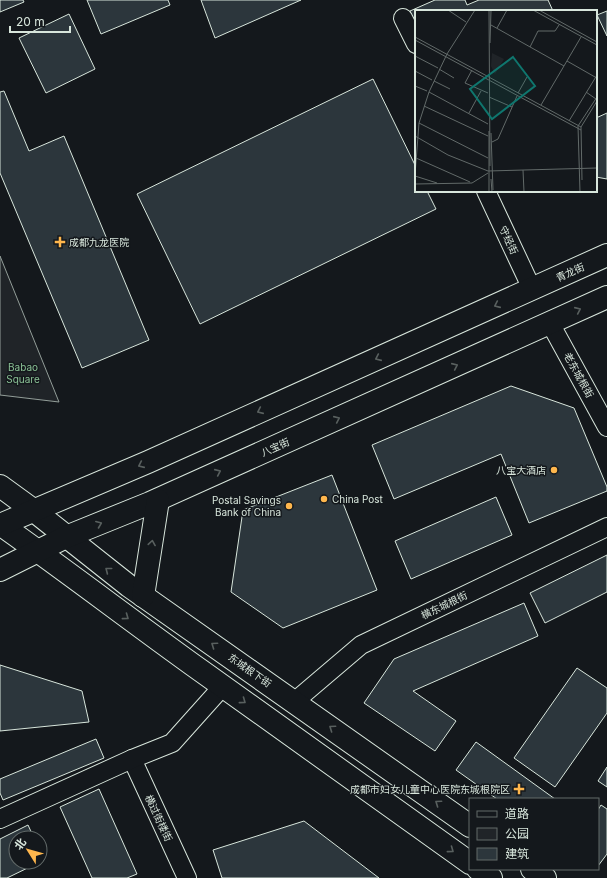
<svg xmlns="http://www.w3.org/2000/svg" width="607" height="878" font-family="Inter,'Noto Sans SC',sans-serif">
<style>
.green{fill:#202428;stroke:#939e99}
.building{fill:#2c363c;stroke:#d8e6dc}
.lines{fill:none;stroke-linecap:round;stroke-linejoin:round}
.minor-casing{stroke:#d8e6dc;stroke-width:20}
.primary-casing{stroke:#d8e6dc;stroke-width:24}
.minor{stroke:#14181c;stroke-width:18}
.primary{stroke:#14181c;stroke-width:22}
.oneway{stroke:#59605f}
.poi-dot{fill:#ffb74d;stroke:#14181c;stroke-width:1.5}
.labels{text-anchor:middle;dominant-baseline:central;stroke-width:3;stroke-linejoin:round;paint-order:stroke}
.street-label{font-size:10px;fill:#d8e6dc;stroke:#14181c}
.poi-label{font-size:10px;fill:#d8e6dc;stroke:#14181c;text-anchor:end}
.park-label{font-size:10px;fill:#8ac095;stroke:#14181c}
.inset-road{fill:none;stroke:#626a69;stroke-width:1}
.view{fill:#0f766e;fill-opacity:0.15;stroke:#0f766e;stroke-width:2}
.inset-edge{fill:none;stroke:#d8e6dc;stroke-width:2}
</style>
<rect width="100%" height="100%" fill="#14181c"/>
<path class="green" d="M0,256L59,402L0,395Z"/>
<g class="building">
<path d="M0,0H23L24,2L0,12Z"/>
<path d="M87,0H168L170,5L101,34Z"/>
<path d="M201,0H301L215,38Z"/>
<path d="M435,0H465L467,5L479,0H548L553,11H416V25L410,11Z"/>
<path d="M607,11V36L597,15Z"/>
<path d="M69,14L95,69L46,93L19,38Z"/>
<path d="M373,79L416,167V191H427L436,209L200,324L137,194Z"/>
<path d="M4,91L29,151L64,136L149,340L82,368L0,173V92Z"/>
<path d="M607,113V179L596,177V118Z"/>
<path d="M511,386L574,408L607,487V491L529,523L501,454L394,499L372,445Z"/>
<path d="M332,475L377,590L283,628L231,592L243,510Z"/>
<path d="M496,497L512,535L411,579L395,541Z"/>
<path d="M607,555V592L545,623L530,593Z"/>
<path d="M524,603L538,636L413,691L456,721L435,751L364,703L394,659Z"/>
<path d="M0,665L82,691L89,722L0,731Z"/>
<path d="M577,668L607,688V713L555,787L514,758Z"/>
<path d="M96,739L104,758L3,800L0,793V779Z"/>
<path d="M476,742L555,799H497L456,770Z"/>
<path d="M607,767V787L598,781Z"/>
<path d="M99,789L137,874L127,878H92L60,807Z"/>
<path d="M601,805L607,809V854L598,866V810Z"/>
<path d="M304,821L379,878H222L213,850Z"/>
<path d="M28,825L34,838H16V862H40V851L44,860L7,878H0V839Z"/>
</g>
<g class="lines">
<g class="minor-casing">
<g id="minor">
<path d="M403,18L416,44"/>
<path d="M486,191L532,289"/>
<path d="M550,323L607,427"/>
<path d="M294,702L361,645L607,527"/>
<path d="M132,759L187,878"/>
<path d="M0,819L132,759L172,743L223,686"/>
</g>
</g>
<g class="primary-casing">
<g id="primary">
<path d="M0,486L33,510L129,586L470,826"/>
<path d="M0,524C68,572 133,622 200,670C290,735 380,799 470,863"/>
<path d="M0,525L148,462L607,255"/>
<path d="M0,570L66,537L150,503L607,297"/>
<path d="M143,596L158,500"/>
<path d="M478,869L491,878"/>
<path d="M532,869L545,878"/>
</g>
</g>
<use href="#minor" class="minor"/>
<use href="#primary" class="primary"/>
</g>
<defs><path id="oneway-chevron" d="M-2-3.5L2.5 0L-2 3.5" fill="none" stroke-width="1.6" stroke-linecap="round" stroke-linejoin="round"/></defs>
<g class="oneway">
<use href="#oneway-chevron" transform="translate(497 305) rotate(156)"/>
<use href="#oneway-chevron" transform="translate(578 310) rotate(-24)"/>
<use href="#oneway-chevron" transform="translate(378 358) rotate(156)"/>
<use href="#oneway-chevron" transform="translate(455 366) rotate(-24)"/>
<use href="#oneway-chevron" transform="translate(260 411) rotate(156)"/>
<use href="#oneway-chevron" transform="translate(337 419) rotate(-24)"/>
<use href="#oneway-chevron" transform="translate(141 465) rotate(156)"/>
<use href="#oneway-chevron" transform="translate(218 472) rotate(-24)"/>
<use href="#oneway-chevron" transform="translate(99 524) rotate(-22)"/>
<use href="#oneway-chevron" transform="translate(152 543) rotate(-81)"/>
<use href="#oneway-chevron" transform="translate(108 570) rotate(-142)"/>
<use href="#oneway-chevron" transform="translate(126 617) rotate(36)"/>
<use href="#oneway-chevron" transform="translate(214 645) rotate(-145)"/>
<use href="#oneway-chevron" transform="translate(243 701) rotate(36)"/>
<use href="#oneway-chevron" transform="translate(332 728) rotate(-145)"/>
<use href="#oneway-chevron" transform="translate(438 803) rotate(-145)"/>
<use href="#oneway-chevron" transform="translate(451 850) rotate(36)"/>
</g>
<g class="poi-dot">
<path d="M58 236h4v4h4v4h-4v4h-4v-4h-4v-4h4z"/>
<circle cx="554" cy="470" r="4"/>
<circle cx="324" cy="499" r="4"/>
<circle cx="289" cy="506" r="4"/>
<path d="M517 783h4v4h4v4h-4v4h-4v-4h-4v-4h4z"/>
</g>
<g class="labels">
<g class="street-label">
<text transform="translate(509 240) rotate(65)">守经街</text>
<text transform="translate(570 272) rotate(-24)">青龙街</text>
<text transform="translate(579 375) rotate(61)">老东城根街</text>
<text transform="translate(275 447) rotate(-24)">八宝街</text>
<text transform="translate(444 605) rotate(-26)">横东城根街</text>
<text transform="translate(250 670) rotate(35)">东城根下街</text>
<text transform="translate(159 818) rotate(65)">横过街楼街</text>
</g>
<g class="poi-label">
<text x="69" y="242" text-anchor="start">成都九龙医院</text>
<text x="546" y="470">八宝大酒店</text>
<text x="332" y="499" text-anchor="start">China Post</text>
<text x="281" y="500">Postal Savings<tspan x="281" dy="12">Bank of China</tspan></text>
<text x="510" y="789">成都市妇女儿童中心医院东城根院区</text>
</g>
<g class="park-label">
<text x="23" y="367">Babao<tspan x="23" dy="12">Square</tspan></text>
</g>
</g>
<g transform="translate(415 10)">
<rect width="182" height="182" fill="#14181c"/>
<path d="M77,43L89,49L80,64L76,56Z" fill="#202428"/>
<path class="inset-road" d="M33,0L51,12M74,0L75,156M118,0L182,35M124,0L182,32M76,15L149,56M82,18L92,0M0,27L166,117M0,30L166,120M75,33L76,0M115,37L123,21H140L144,15M0,46L23,58M152,51L180,67M24,59L39,68M57,60L50,73L73,83M0,61L17,70M19,71L35,79M0,76L12,81M14,82L73,114M171,82L181,89M103,83L112,67M74,87L97,97M126,95L166,27M9,96L73,126M54,103L66,81M154,111L182,65M4,113L73,148M74,121V182M76,123L78,180M0,126L33,145L73,161L182,158M77,132L83,129L102,86M1,148L55,172M108,160L109,182M0,165L4,113L14,82L32,44L60,0M0,166L22,173M76,169L77,182M167,170L166,117L182,91M0,174L57,173L73,163M165,182L163,116L182,87"/>
<path class="view" d="M98,47L120,76L77,109L55,79Z"/>
<rect width="182" height="182" class="inset-edge"/>
</g>
<rect x="469" y="798" width="130" height="72" fill="#14181c" stroke="#626a69"/>
<rect x="477" y="811" width="20" height="6" fill="#14181c" stroke="#626a69"/>
<text x="505" y="818" font-size="12" fill="#d8e6dc">道路</text>
<rect x="477" y="828" width="20" height="12" fill="#202428" stroke="#626a69"/>
<text x="505" y="838" font-size="12" fill="#d8e6dc">公园</text>
<rect x="477" y="848" width="20" height="12" fill="#2c363c" stroke="#626a69"/>
<text x="505" y="858" font-size="12" fill="#d8e6dc">建筑</text>
<g transform="translate(28 850) rotate(307)"><circle r="19" fill="#14181c" stroke="#626a69"/>
<path d="M0-3L7 15L0 10L-7 15Z" fill="#ffb74d"/>
<text y="-6" font-size="11" font-weight="bold" text-anchor="middle" fill="#d8e6dc">北</text>
</g>
<path d="M10 26v6h60v-6" fill="none" stroke="#d8e6dc" stroke-width="2"/>
<text x="16" y="26" font-size="12" fill="#d8e6dc" stroke="#14181c" stroke-width="3" paint-order="stroke">20 m</text>
</svg>
